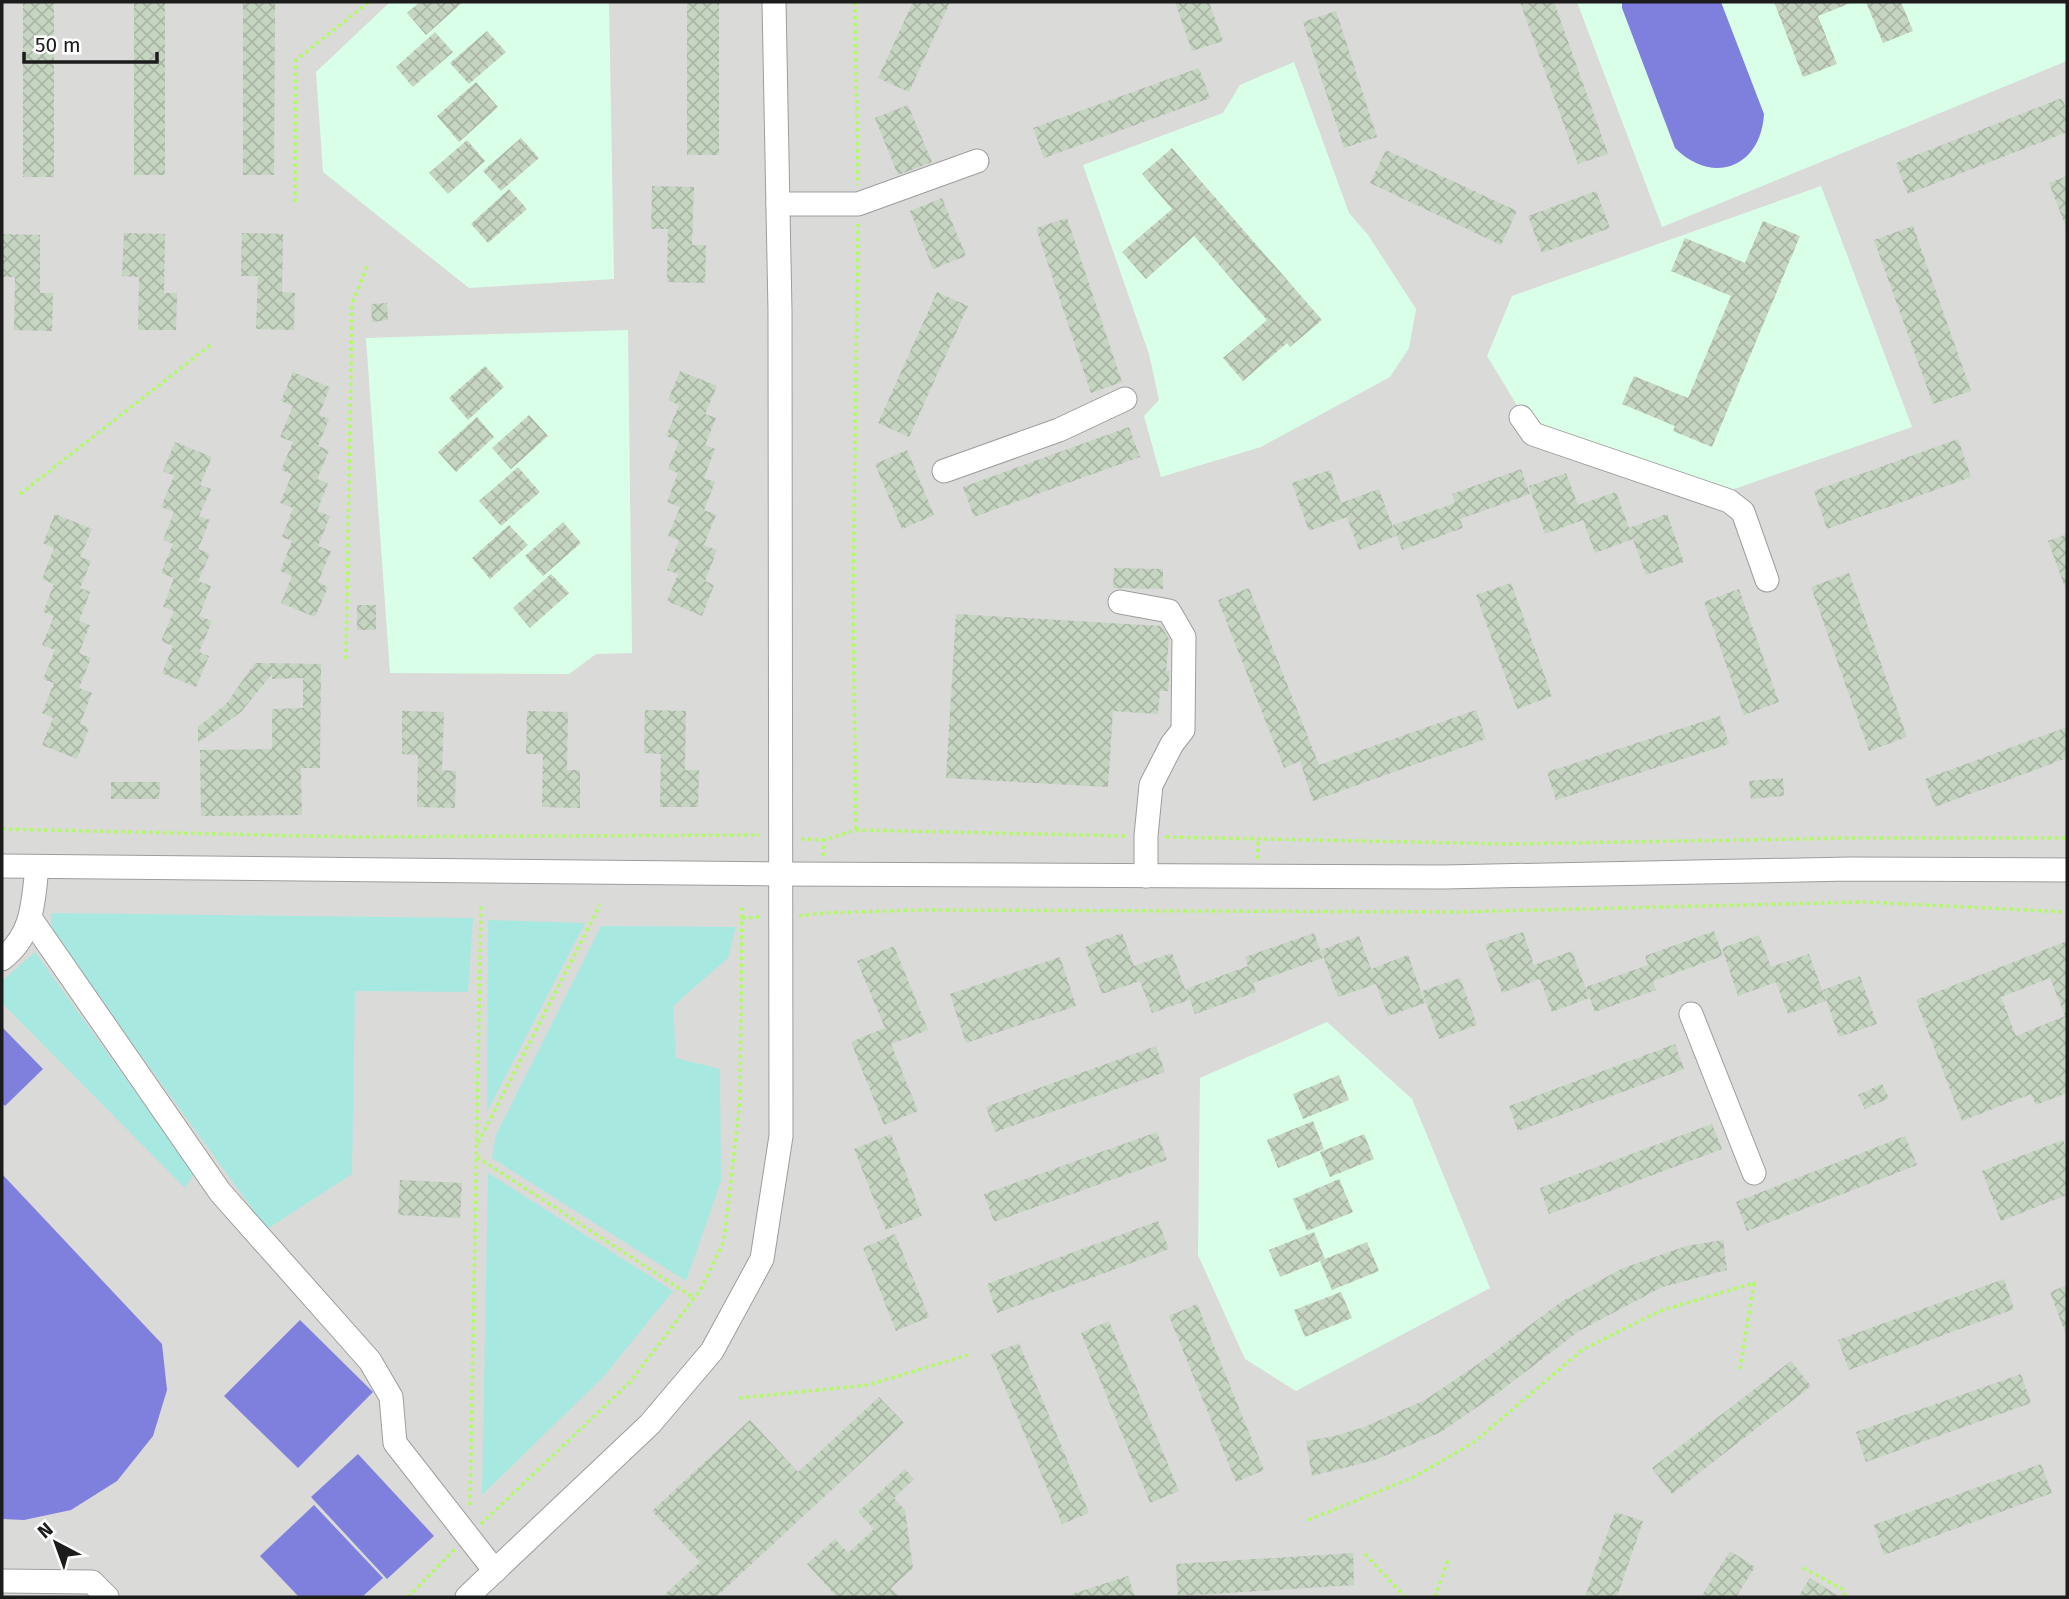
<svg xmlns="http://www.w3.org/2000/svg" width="2069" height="1599" font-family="'Fira Sans',sans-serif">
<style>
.residential{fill:#dadad9}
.education{fill:#daffe8}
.grass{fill:#a7e9e1}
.pitch{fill:#7f80de}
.building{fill:url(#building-cross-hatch);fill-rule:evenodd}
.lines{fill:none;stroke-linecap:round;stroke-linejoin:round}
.minor-casing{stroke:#9d9d9d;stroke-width:25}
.path{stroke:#b3fa67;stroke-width:3.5;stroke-dasharray:3.5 3.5;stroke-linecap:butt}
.minor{stroke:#fff;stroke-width:23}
</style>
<defs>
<pattern id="building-cross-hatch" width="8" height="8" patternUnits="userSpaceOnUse" patternTransform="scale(1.75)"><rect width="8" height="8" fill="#c6d4c2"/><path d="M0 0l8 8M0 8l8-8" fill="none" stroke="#aab5a6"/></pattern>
</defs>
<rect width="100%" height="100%" fill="#e2eee2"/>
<rect class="residential" x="2" y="2" width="2065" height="1595"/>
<g class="education">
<path d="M390,2H609L614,279L469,288L323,172L316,72Z"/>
<path d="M1577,2H2067V61L1662,227Z"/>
<path d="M1294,62L1349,213L1368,235L1416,309L1409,348L1390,377L1261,447L1161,477L1144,416L1159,400L1149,354L1083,165L1223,113L1240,85Z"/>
<path d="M1821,186L1912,427L1714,496L1526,420L1487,356L1512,296Z"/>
<path d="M628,330L632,653L596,654L569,674L390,673L366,338Z"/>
<path d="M1327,1022L1412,1099L1490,1288L1296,1391L1245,1359L1198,1255L1200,1078Z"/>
</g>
<g class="grass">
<path d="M51,913L473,918L468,992L355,991L352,1174L267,1229L52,933Z"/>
<path d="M488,920L585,923L487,1112Z"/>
<path d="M601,926L736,927L728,958L673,1006L676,1058L720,1069L721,1181L686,1281L492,1158L496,1135Z"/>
<path d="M35,952L194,1174L185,1188L2,1003V981Z"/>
<path d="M488,1173L673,1291L604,1376L482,1495Z"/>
</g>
<g class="pitch">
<path d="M1622,2H1721L1764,114C1761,167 1713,186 1675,148L1622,8Z"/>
<path d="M2,1027L43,1069L5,1106L2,1103Z"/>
<path d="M2,1174L162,1344L167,1390L153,1436L117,1481L71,1510L24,1520L2,1519Z"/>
<path d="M300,1320L373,1392L298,1468L224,1396Z"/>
<path d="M358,1454L434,1536L387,1579L311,1497Z"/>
<path d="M314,1505L383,1578L362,1597H299L260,1556Z"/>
</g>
<g class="building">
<rect x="23" y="2" width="31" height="175"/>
<rect x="134" y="2" width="31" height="173"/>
<path d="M243,2H275L274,175H243Z"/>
<path d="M420,2H463L426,35L407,13Z"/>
<rect x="687" y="2" width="32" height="153"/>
<path d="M913,2H950L909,92L878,78Z"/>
<path d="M1175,2H1209L1223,41L1192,51Z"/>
<path d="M1520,2H1554L1608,154L1578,164Z"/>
<path d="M1774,2H1853L1818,16L1837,64L1803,77Z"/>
<path d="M1866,2H1901L1913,31L1883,43Z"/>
<path d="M1336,11L1377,137L1344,148L1303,22Z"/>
<path d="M487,31L506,52L469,84L450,63Z"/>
<path d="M435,32L453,52L413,87L396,67Z"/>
<path d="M1199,68L1210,98L1044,158L1033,128Z"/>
<path d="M476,82L498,107L459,142L437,116Z"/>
<path d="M2062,98L2067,111V132L1908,194L1896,163Z"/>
<path d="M908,105L932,162L898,175L875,118Z"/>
<path d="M521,138L539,158L501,191L483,171Z"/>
<path d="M467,140L485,161L448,194L429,173Z"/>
<path d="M1172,148L1322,320L1290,347L1287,343L1243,381L1223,358L1267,320L1194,236L1146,279L1122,252L1172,209L1142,174Z"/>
<path d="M1386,150L1517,211L1501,245L1370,183Z"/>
<path d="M2067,176V227H2066L2049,183Z"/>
<path d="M652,186L694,187L692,245H706L705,283L667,282L668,229H651Z"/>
<path d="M509,189L527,209L488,243L471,224Z"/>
<path d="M1596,191L1610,228L1542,253L1528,216Z"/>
<path d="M942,198L966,256L933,269L910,211Z"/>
<path d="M1067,218L1122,382L1091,393L1036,228Z"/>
<path d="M1763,221L1800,236L1712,447L1673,431L1675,426L1622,404L1634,376L1688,398L1731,296L1671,271L1685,238L1745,263Z"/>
<path d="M1913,226L1971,391L1933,404L1874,240Z"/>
<path d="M124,233L165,234L164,293H177L176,330H138L139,277L122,276Z"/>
<path d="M242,233L283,234L282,292L295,293L294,330L256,329L258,276H241Z"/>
<path d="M2,234L40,235V293H53L52,331L14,330L15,277H2Z"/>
<path d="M937,292L968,306L909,437L878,423Z"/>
<path d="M387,303L388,320L372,322L371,304Z"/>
<path d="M485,366L504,387L468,420L449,398Z"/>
<path d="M680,371L717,386L705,414L716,418L705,445L715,449L704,478L715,482L704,510L716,515L704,545L717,550L705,581L714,585L702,616L667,601L678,574L667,570L679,540L668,536L680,507L667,502L678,473L668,469L679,441L666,436L679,405L668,400Z"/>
<path d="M293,372L330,387L319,415L329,419L318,446L329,450L317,479L328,483L317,511L330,516L318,546L331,551L318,582L328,587L315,617L281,603L292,576L280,571L292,541L282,537L293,508L280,503L292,474L281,470L293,442L280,437L293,406L281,401Z"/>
<path d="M529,415L548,436L511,469L492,448Z"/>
<path d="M477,417L494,437L456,472L438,452Z"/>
<path d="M1129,427L1140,457L974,517L963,487Z"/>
<path d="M1958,439L1971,477L1827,529L1814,491Z"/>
<path d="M175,442L212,457L200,485L211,489L199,516L210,520L198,549L210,554L198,581L211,586L199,616L212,621L199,652L209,656L196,687L162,673L173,646L161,641L174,611L163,607L174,578L161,573L173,544L163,540L174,512L161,507L174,476L163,471Z"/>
<path d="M907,450L934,515L902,529L875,464Z"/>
<path d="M518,467L540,492L501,526L479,501Z"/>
<path d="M1521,469L1530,494L1460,519L1463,528L1402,550L1393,525L1455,503L1452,494Z"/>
<path d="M1330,470L1341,503L1379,489L1396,536L1359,550L1347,517L1309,531L1292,483Z"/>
<path d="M1566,473L1578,505L1616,492L1633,539L1595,553L1583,520L1545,534L1529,486Z"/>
<path d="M55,514L92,529L80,557L91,561L80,588L90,592L79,621L90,625L79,653L91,658L79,688L92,693L80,724L89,728L77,759L42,745L53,718L42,713L54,683L43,679L55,650L42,645L54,616L43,612L54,584L42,579L54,548L43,543Z"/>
<path d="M1667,514L1684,562L1646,575L1629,528Z"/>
<path d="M563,522L581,543L543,576L525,556Z"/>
<path d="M509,525L528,545L490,579L472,558Z"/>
<path d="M2067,534V589L2066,590L2048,541Z"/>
<path d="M1114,568L1163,569V589L1113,588Z"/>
<path d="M1849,573L1907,737L1869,751L1811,587Z"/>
<path d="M551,574L569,593L530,628L513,608Z"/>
<path d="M1511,583L1552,696L1517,709L1476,595Z"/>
<path d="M1249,588L1319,765L1476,710L1486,739L1313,801L1300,761L1284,768L1218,600Z"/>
<path d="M1739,589L1779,702L1744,715L1704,602Z"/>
<rect x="357" y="605" width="19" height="25"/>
<path d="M956,614L1161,626L1169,639L1166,671H1170L1168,691H1160L1158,714L1113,711L1108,787L946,778Z"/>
<path d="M255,663L321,664L320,768H301L302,815L201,816L200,750L272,749V709L303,708V678L272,679V674L241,712L198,743V727L226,704Z"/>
<path d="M645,710L686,711L685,770H699L698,807H660L661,754L644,753Z"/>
<path d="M402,711L444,712L442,770L456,771L455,808L417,807L418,755L402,754Z"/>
<path d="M527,711L568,712L567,770H580V808L542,807L543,754H526Z"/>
<path d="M1720,716L1729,744L1556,800L1547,772Z"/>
<path d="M2067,727V758L1935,807L1925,779Z"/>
<path d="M1783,778L1784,796L1751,799L1749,781Z"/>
<path d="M111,782H160L159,799H111Z"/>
<path d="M1714,931L1723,956L1653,981L1656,990L1595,1012L1586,987L1648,965L1645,956Z"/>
<path d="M1523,932L1534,965L1572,951L1589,998L1552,1012L1540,979L1502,993L1485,945Z"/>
<path d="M1122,933L1134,966L1172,953L1189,1000L1152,1013L1140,981L1102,994L1085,947Z"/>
<path d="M1314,933L1323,958L1253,983L1256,992L1195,1014L1186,989L1248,966L1245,957Z"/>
<path d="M1759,935L1771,967L1809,954L1826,1001L1788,1014L1776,982L1738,996L1722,948Z"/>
<path d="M1359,936L1371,969L1408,955L1425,1003L1388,1016L1376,984L1338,997L1321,950Z"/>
<path d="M2067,941V1093L2036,1105L2031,1094L1962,1121L1916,1000ZM2050,978L2065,1016L2016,1036L2001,997Z"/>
<path d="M894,946L928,1030L891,1044L918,1111L884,1125L851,1042L885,1028L857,961Z"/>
<path d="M1060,957L1076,1006L966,1043L950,994Z"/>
<path d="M1860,976L1877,1024L1839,1037L1823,990Z"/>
<path d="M1460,978L1477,1025L1439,1039L1422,991Z"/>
<path d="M1675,1044L1684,1069L1518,1131L1509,1106Z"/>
<path d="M1156,1046L1165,1072L995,1132L986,1107Z"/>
<path d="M1339,1075L1349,1100L1303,1119L1293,1094Z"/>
<path d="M1882,1084L1889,1098L1865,1109L1858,1095Z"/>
<path d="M1313,1121L1324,1149L1278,1168L1267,1140Z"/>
<path d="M1712,1124L1722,1149L1549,1214L1540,1188Z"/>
<path d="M1157,1132L1167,1160L994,1222L984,1194Z"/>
<path d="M891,1134L922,1216L886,1230L854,1149Z"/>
<path d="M1364,1134L1374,1159L1330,1177L1320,1152Z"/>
<path d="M1905,1136L1917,1165L1747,1231L1736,1202Z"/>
<path d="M2063,1140L2067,1151V1195L2001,1221L1982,1171Z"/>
<path d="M1339,1179L1353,1212L1307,1231L1293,1199Z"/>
<path d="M400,1180L462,1183L460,1218L398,1215Z"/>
<path d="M1158,1221L1169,1249L997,1313L987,1284Z"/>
<path d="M1314,1232L1325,1259L1280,1277L1269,1250Z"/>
<path d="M895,1234L929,1317L896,1331L863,1248Z"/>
<path d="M1723,1240L1727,1270L1662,1287L1579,1331L1499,1392L1441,1432L1375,1460L1312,1476L1306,1441L1335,1436L1364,1427L1425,1400L1481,1362L1561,1302L1621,1269L1686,1246Z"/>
<path d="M1367,1242L1379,1271L1332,1290L1320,1261Z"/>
<path d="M2004,1279L2014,1309L1849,1370L1838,1340Z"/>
<path d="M2067,1285V1335H2066L2050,1292Z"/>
<path d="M1341,1292L1352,1318L1305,1337L1294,1310Z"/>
<path d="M1197,1304L1264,1470L1236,1482L1169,1316Z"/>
<path d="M1109,1321L1179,1491L1150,1503L1081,1333Z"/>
<path d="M1019,1343L1089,1513L1062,1524L991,1354Z"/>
<path d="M1791,1361L1811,1386L1672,1494L1652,1468Z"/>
<path d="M2021,1374L2031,1403L1866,1462L1856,1432Z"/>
<path d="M879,1397L904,1423L716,1597H662L700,1562L652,1511L750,1420L798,1472Z"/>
<path d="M2041,1464L2052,1493L1884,1555L1874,1525Z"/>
<path d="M905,1469L914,1479L894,1498L905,1510L913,1568L891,1588L899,1597H837L807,1564L835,1539L848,1553L874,1529L858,1512Z"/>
<path d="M1615,1512L1643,1521L1617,1597H1585Z"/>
<path d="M1730,1551L1755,1567L1736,1597H1701Z"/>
<path d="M1353,1553L1354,1585L1178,1596L1176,1564Z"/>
<path d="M1128,1576L1135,1597H1073L1072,1594Z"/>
<path d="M1810,1578L1840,1597H1798Z"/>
</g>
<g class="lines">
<g class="minor-casing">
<g id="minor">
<path d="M778,204H858L977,161"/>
<path d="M1521,417L1533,434L1729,501L1743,512L1767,580"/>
<path d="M944,471L1059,430L1125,399"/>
<path d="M1120,602L1169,611L1184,637L1183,730L1172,744L1151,785L1146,836V876"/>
<path d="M2,866L781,874L1443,877L1850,869L2067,870"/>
<path d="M31,919L220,1192L370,1361L391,1397L395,1443L495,1571"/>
<path d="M2,959C33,935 33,904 37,867"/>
<path d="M1691,1014L1754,1173"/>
<path d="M2,1581L92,1582L107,1597"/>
<path d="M467,1597L650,1424L712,1351L762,1259L781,1136L780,312L774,2"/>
</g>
</g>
<g class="path">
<path d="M855,2L858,185"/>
<path d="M295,202L296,60L369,2"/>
<path d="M20,494L213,343"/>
<path d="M346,659L352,304L368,264"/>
<path d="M2,829L351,837L759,835"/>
<path d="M856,829L853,601L858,224"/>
<path d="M1166,837L1508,844L1851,838H2067"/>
<path d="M801,839L824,840L856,830L1127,836"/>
<path d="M823,856L824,840"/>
<path d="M1258,859V838"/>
<path d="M799,916L824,913L922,910L1456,912L1865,902L2067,912"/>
<path d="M742,918L761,917"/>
<path d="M478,1143L600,905"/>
<path d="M477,1157L694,1298"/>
<path d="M739,1398L868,1385L968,1355"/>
<path d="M470,1505L481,904"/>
<path d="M1308,1520L1412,1478L1473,1443L1582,1350L1660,1311L1754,1283L1740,1369"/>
<path d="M481,1524L630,1382L701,1289L724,1241L740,1101L742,905"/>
<path d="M1365,1554L1405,1597"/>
<path d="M1803,1568L1844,1590L1845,1597"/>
<path d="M408,1597L455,1549"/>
<path d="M1435,1597L1448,1560"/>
</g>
<use href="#minor" class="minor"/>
</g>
<rect width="2069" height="1599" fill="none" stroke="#1c1c1c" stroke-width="7"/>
<g transform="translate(56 1543) rotate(319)" stroke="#ffffff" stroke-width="5" paint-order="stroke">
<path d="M0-5L12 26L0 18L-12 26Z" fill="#1c1c1c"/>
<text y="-10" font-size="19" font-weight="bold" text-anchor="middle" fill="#1c1c1c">N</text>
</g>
<path d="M24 52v10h133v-10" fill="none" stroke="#1c1c1c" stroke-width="3.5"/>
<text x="35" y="52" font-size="21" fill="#1c1c1c" stroke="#ffffff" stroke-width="5" paint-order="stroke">50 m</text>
</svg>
